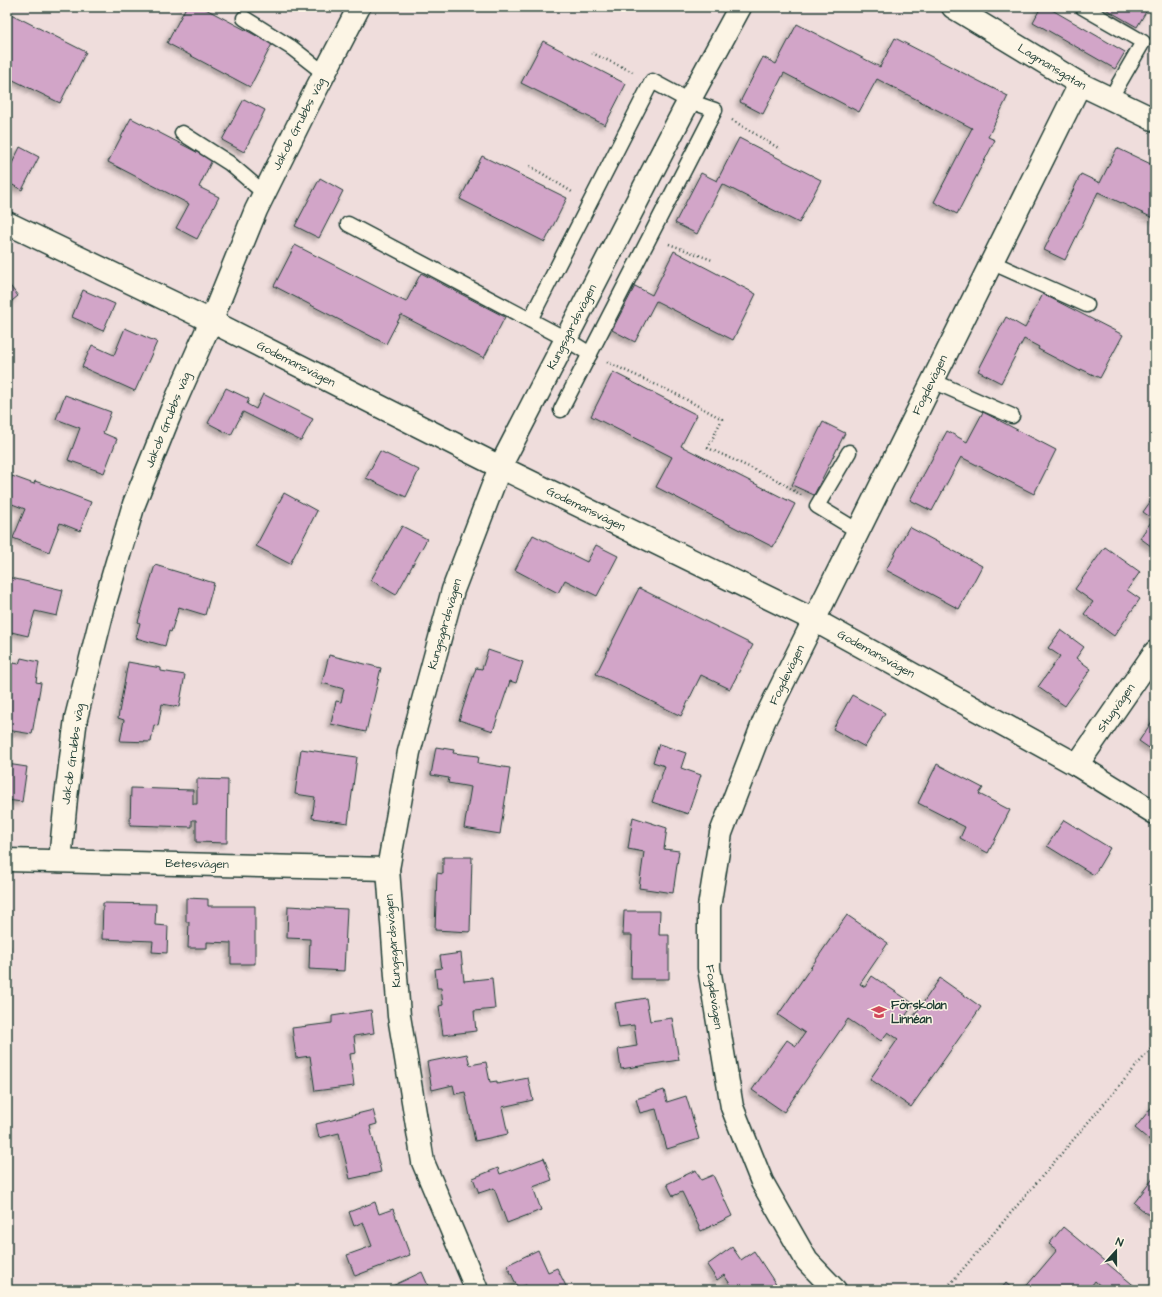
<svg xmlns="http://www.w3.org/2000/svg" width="1162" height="1297" font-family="'Architects Daughter',sans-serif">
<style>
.building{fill:#d2a5c8;stroke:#1f3d34;filter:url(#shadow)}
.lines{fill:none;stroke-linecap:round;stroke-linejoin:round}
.lane-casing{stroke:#1f3d34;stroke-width:17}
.street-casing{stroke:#1f3d34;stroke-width:25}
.path{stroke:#1f3d34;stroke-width:2.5;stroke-dasharray:1 3;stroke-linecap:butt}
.lane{stroke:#fcf5e5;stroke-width:14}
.street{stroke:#fcf5e5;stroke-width:22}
.labels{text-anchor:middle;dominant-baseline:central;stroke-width:3;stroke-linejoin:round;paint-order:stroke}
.street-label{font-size:12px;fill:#1f3d34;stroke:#fcf5e5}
.poi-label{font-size:12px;font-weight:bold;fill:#1f3d34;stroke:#fcf5e5;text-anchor:start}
</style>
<defs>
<filter id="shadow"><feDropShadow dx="-3.5" dy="3.5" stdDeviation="2" flood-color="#0004"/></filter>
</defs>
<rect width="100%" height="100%" fill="#efdddc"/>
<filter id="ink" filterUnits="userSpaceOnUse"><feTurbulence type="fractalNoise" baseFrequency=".025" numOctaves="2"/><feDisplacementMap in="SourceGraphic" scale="8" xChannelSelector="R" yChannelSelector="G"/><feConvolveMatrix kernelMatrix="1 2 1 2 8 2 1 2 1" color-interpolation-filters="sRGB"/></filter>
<g filter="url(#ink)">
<g class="building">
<path d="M186,7H202L272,44L250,87L167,43Z"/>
<path d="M1041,7H1047L1125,52L1115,69L1033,22Z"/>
<path d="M1102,7H1143L1147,10L1137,27Z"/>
<path d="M7,12L86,52L60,103L7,77Z"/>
<path d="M797,24L880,67L895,38L1008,96L988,137L995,140L957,214L934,202L972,128L877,79L859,112L784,73L763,114L740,102L763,57L776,64Z"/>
<path d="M543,41L626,84L605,125L521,83Z"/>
<path d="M244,99L265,110L244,152L222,140Z"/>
<path d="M131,118L212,160L199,187L219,197L197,239L176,228L189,204L108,162Z"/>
<path d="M739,138L821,180L799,223L722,184L697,234L675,223L701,173L717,181Z"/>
<path d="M20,147L39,157L22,190L7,182V174Z"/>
<path d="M1117,148L1155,166V219L1098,192L1065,260L1044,250L1081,174L1100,183Z"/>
<path d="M482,156L567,198L545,242L460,199Z"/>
<path d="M320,178L343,191L319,238L295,226Z"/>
<path d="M295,245L406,302L421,273L505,317L484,358L401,315L386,344L274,286Z"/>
<path d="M674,251L756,294L733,340L656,301L635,342L612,330L635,286L652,295Z"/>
<path d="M7,282L18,296L7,305Z"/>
<path d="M83,290L115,304L103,331L72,317Z"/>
<path d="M1043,294L1123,335L1100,378L1081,369L1080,371L1038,349L1039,347L1024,339L1001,383L978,371L1006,317L1025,328Z"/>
<path d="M125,328L157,342L135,391L82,367L92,345L114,355Z"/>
<path d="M613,372L697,415L681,446L795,504L773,547L656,487L672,457L591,416Z"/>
<path d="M226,388L249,399L247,404L256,409L263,394L313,419L301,441L243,412L231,435L208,423Z"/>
<path d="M65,395L111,412L103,433L117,439L104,473L68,460L80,428L56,419Z"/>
<path d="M983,412L1056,450L1034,494L961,457L932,511L910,500L947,431L967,442Z"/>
<path d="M823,422L845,433L814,495L792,485Z"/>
<path d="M380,451L419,470L406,497L366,478Z"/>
<path d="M12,476L34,484L35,481L91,502L80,531L60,523L49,552L13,538L25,509L7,502V488Z"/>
<path d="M284,493L317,511L290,564L256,546Z"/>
<path d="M1155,495V549L1140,538L1153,519L1143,512Z"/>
<path d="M402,526L427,539L396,595L371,580Z"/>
<path d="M909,527L982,566L959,609L886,570Z"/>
<path d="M533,535L587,562L596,545L618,556L597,596L565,580L558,593L515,570Z"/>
<path d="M1105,547L1140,572L1127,590L1140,599L1114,636L1084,614L1093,602L1075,589Z"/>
<path d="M155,565L214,583L205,615L179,607L171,632L169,631L165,646L136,638L140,623L138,622Z"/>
<path d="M7,577L63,590L57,616L35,611L28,636L7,631Z"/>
<path d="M639,588L753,645L730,689L701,675L681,716L596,674Z"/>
<path d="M1061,630L1084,647L1076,658L1091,669L1065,706L1038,687L1060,656L1048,648Z"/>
<path d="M488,650L523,662L516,683L510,681L493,731L459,720L476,668L482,669Z"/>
<path d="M329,655L381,668L366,732L331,724L336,701L341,702L344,689L322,683Z"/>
<path d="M21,658L39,662L36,682L41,683L32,734L7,730V662L19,664Z"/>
<path d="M128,662L161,668V671L185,675L179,707L162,704L158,726L154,725L151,742L120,741L124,720L118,718Z"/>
<path d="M852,695L885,713L865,747L833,729Z"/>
<path d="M1155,717V752L1139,741Z"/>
<path d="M659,744L686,753L681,768L701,775L688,814L652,802L665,766L653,762Z"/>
<path d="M436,747L454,750L453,753L479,756L478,763L510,768L500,834L464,828L471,787L448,783L449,778L431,775Z"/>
<path d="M301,749L357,757L348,823L312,818L315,797L295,794Z"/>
<path d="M7,764L27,767L22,802L7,800Z"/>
<path d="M937,764L983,788L979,794L1010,810L988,853L960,838L965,827L918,803Z"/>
<path d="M197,779L228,780L227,843L196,842V820H192V827L130,825L131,788L193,790V804H197Z"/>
<path d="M633,817L667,828L664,849L679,851L673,893L639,888L644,852L628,849Z"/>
<path d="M1064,820L1110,848L1094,875L1047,846Z"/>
<path d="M443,857H472L470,932L435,930L437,873L443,874Z"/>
<path d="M186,898L208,899V906H255V964H231V943L207,942V948H188L189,922H186Z"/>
<path d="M7,901H8L7,938Z"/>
<path d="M103,903L156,904L155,925L168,926L167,953L152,952L153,941L102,939Z"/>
<path d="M288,906L347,909L344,971L309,969L310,939L287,938Z"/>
<path d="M624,911H660L659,935H669V979H631L632,935H623Z"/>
<path d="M847,915L888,943L860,984L865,987L872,976L914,1004L906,1015L912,1019L940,978L981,1007L911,1107L870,1079L898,1039L888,1032L881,1041L848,1019L784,1112L752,1090L787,1040L796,1046L805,1033L778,1015Z"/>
<path d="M7,945L10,946V972H7Z"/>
<path d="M461,953L464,981L492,978L495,1009L474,1011L476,1031L443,1035L439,1006L443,1005L441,988H437L435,969L442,968L440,956Z"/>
<path d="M646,998L650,1021L672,1018L679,1060L621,1069L618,1049L637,1046L634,1025L619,1027L615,1003Z"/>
<path d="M371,1010L374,1033L354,1036L356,1053L350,1054L354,1086L315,1091L310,1056L296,1058L292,1028L332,1023V1016Z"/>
<path d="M467,1054L470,1065L486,1062L490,1082L497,1081V1084L528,1078L533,1100L502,1107L508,1134L475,1141L465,1092L455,1094L453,1085L432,1090L427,1062Z"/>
<path d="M664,1090L667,1102L686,1096L699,1139L667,1149L656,1109L640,1113L636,1099Z"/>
<path d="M1155,1103V1143L1154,1144L1135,1128Z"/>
<path d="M373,1110L377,1124L370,1126L381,1172L350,1179L339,1133L319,1138L316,1124Z"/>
<path d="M544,1158L552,1180L533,1187L541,1210L507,1223L494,1188L479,1193L473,1178L498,1168L500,1174Z"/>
<path d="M696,1170L701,1180L713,1175L732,1216L701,1231L682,1192L673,1196L667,1184Z"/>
<path d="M1155,1176V1220L1134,1203Z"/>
<path d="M375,1202L379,1214L393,1209L410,1255L355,1276L347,1255L372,1246L363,1222L354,1226L349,1212Z"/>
<path d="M1063,1227L1137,1288L1135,1290H1105L1095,1281L1088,1290H1023L1057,1250L1049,1244Z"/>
<path d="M732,1247L741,1260L754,1251L777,1286L772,1290H734L724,1275L717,1280L707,1265Z"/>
<path d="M538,1250L548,1272L557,1268L568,1290H529L526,1285L518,1288L507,1265Z"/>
<path d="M422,1272L430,1290H384Z"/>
<path d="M1006,1283L1014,1290H1000Z"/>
</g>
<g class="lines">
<g class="lane-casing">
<g id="lane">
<path d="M1082,7L1143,42L1110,99"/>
<path d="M244,18L292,48L324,73"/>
<path d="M182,133L229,163L264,193"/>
<path d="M348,224L566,339L590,354"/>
<path d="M991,262L1087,305"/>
<path d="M530,320L652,81L689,101L715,110L561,410"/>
<path d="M933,381L1012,416"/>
<path d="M849,452L817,506L858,531"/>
</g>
</g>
<g class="street-casing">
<g id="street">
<path d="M953,7L1080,84L1155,120"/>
<path d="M7,223L211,321L500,467L814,620L1077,765L1155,813"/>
<path d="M1077,765L1155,652"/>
<path d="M7,860L388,869"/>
<path d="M60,861L66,798L76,718L104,606L134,504L172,409L211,321L256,210L307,107L359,7"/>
<path d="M477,1290L423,1162L399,1016L388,869L409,752L453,590L500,467L683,112L740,7"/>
<path d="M835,1290L807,1261L762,1182L732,1107L709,968V907L721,833L764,721L1080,84"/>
</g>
</g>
<g class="path">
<path d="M592,53L635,73"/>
<path d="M732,120L780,149"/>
<path d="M530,166L572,192"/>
<path d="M669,244L712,260"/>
<path d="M607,362L676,394L722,419L708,448L779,481L801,495"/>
<path d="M945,1290L1155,1044"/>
</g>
<use href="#lane" class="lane"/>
<use href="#street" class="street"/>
</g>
</g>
<defs>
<g id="school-bare" transform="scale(1.2)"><path d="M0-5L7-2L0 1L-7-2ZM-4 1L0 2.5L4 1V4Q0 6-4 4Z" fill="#d1495b" stroke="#fcf5e5" stroke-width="2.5" paint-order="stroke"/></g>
</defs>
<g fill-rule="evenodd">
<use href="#school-bare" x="879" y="1012"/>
</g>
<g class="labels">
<g class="street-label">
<text transform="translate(1052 67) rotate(31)">Lagmansgatan</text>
<text transform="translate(299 124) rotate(-63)">Jakob Grubbs väg</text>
<text transform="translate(572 327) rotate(-63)">Kungsgårdsvägen</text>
<text transform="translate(296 364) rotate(27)">Godemansvägen</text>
<text transform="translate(930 385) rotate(-64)">Fogdevägen</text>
<text transform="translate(168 420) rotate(-68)">Jakob Grubbs väg</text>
<text transform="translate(586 509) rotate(26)">Godemansvägen</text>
<text transform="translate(445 624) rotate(-74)">Kungsgårdsvägen</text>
<text transform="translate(876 654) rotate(29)">Godemansvägen</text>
<text transform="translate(787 675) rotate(-64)">Fogdevägen</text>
<text transform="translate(1116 708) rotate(-55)">Stugvägen</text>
<text transform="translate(73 754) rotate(-82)">Jakob Grubbs väg</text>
<text transform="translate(197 864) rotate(1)">Betesvägen</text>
<text transform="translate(393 941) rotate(-95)">Kungsgårdsvägen</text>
<text transform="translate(714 997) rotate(82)">Fogdevägen</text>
</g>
<g class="poi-label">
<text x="891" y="1005">Förskolan<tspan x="891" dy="14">Linnéan</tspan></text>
</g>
</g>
<rect width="1162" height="1297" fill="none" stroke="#fcf5e5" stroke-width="24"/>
<rect x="12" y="12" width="1138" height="1273" fill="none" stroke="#1f3d34" stroke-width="1.5" filter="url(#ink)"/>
<g transform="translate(1116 1251) rotate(21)" stroke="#fcf5e5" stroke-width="3" paint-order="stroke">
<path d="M0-3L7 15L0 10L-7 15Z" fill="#1f3d34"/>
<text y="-6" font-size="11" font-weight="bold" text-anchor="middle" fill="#1f3d34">N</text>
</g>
</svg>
